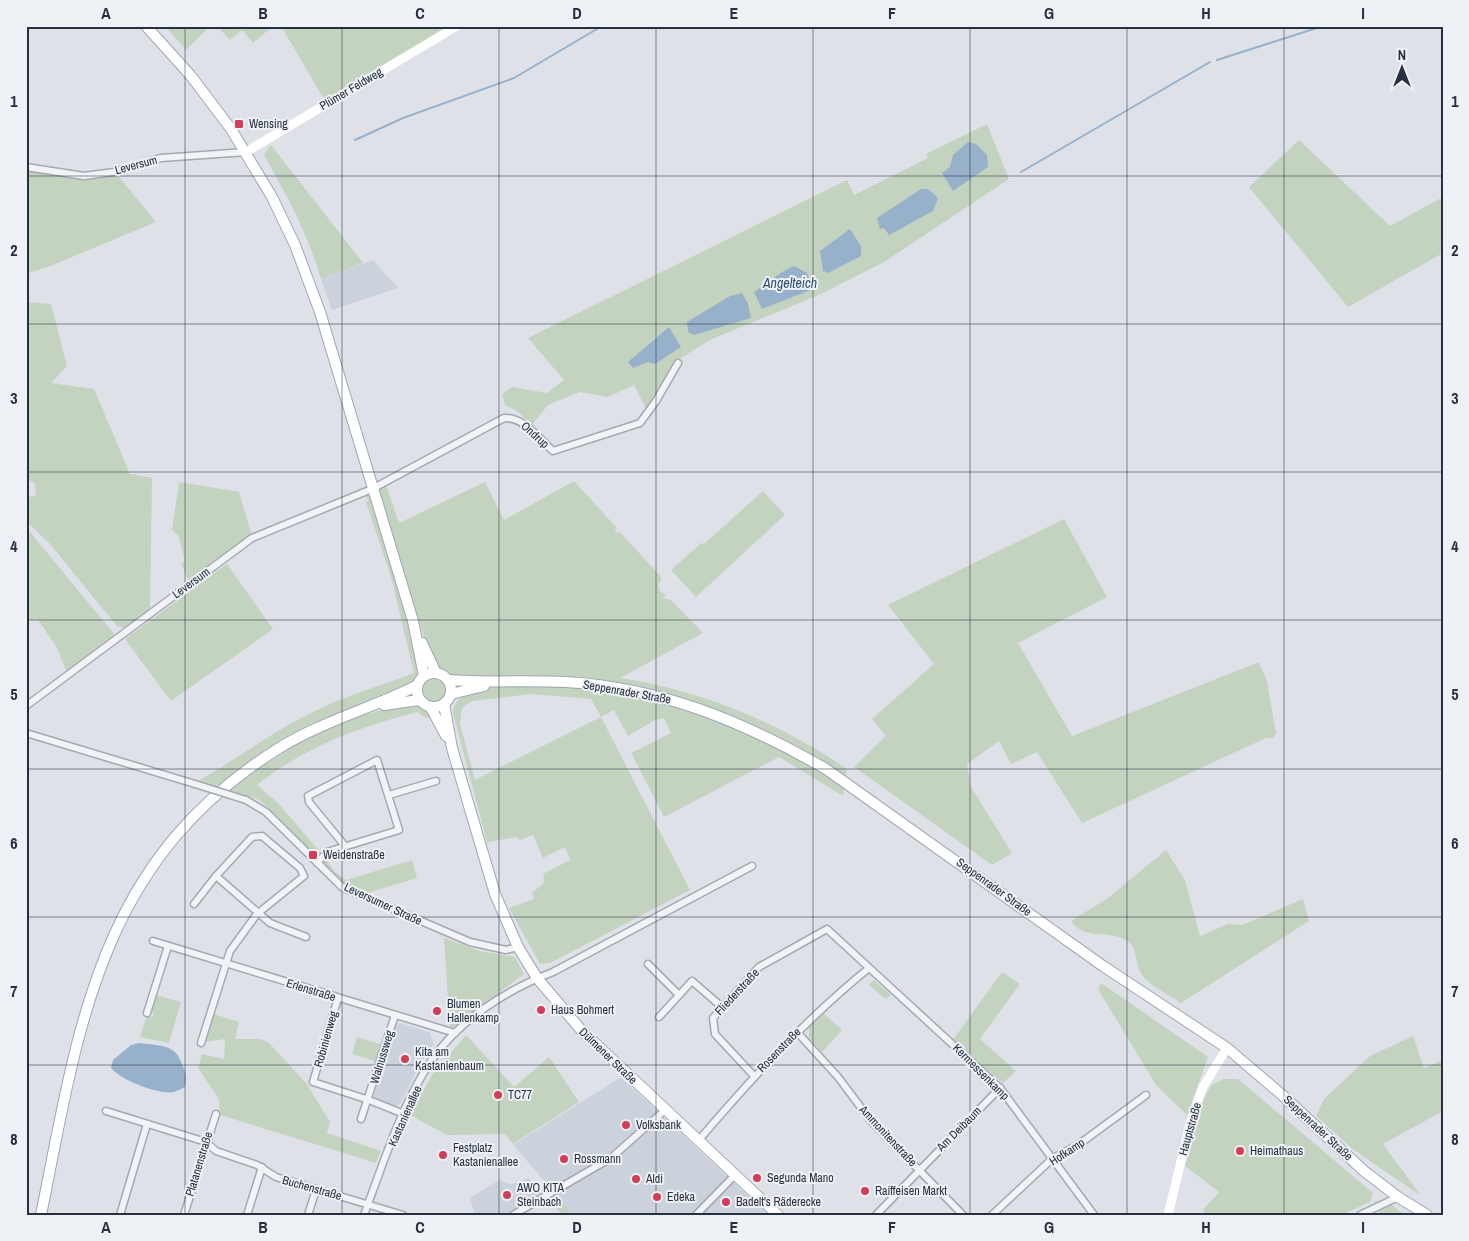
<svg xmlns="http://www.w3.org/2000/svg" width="1469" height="1241" font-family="'Archivo Narrow',sans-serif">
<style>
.built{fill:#ccd2db}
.green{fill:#c4d3bf;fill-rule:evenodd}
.water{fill:#97b1ca}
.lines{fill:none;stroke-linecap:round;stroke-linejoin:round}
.stream{stroke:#97b1ca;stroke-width:2}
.street-casing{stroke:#a3a9b2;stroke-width:9}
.primary-casing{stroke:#9da7b5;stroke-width:12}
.street{stroke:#f1f3f7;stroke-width:6}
.secondary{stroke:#fff;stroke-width:9}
.primary{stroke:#fff;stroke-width:10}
.street-bridge-casing{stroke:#a3a9b2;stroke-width:9;stroke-linecap:butt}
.street-bridge{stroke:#f1f3f7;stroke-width:6}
.grid{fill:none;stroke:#273040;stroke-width:1;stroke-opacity:0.55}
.poi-dot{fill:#d43d57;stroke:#eef1f6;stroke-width:2}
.labels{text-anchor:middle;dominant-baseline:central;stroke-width:4;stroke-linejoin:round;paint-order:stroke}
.street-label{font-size:12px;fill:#273040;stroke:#eef1f6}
.poi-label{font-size:12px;fill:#273040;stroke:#eef1f6;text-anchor:start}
.water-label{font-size:14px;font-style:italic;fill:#2f5076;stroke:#eef1f6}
.neatline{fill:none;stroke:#273040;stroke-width:2}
.grid-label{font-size:16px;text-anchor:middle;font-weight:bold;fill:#273040}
</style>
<rect width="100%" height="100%" fill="#dee2e8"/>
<g class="built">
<path d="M373,260L398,288L332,310L321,279Z"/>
<path d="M400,1023L429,1032L434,1044L418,1068L400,1104L394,1107L376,1100L374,1096L395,1026Z"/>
<path d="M621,1077L768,1215H574L513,1145Z"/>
<path d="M529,1178L542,1193L504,1215H472L474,1212L470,1198L501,1179L505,1183L512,1184Z"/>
</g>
<g class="green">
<path d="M165,26H210L186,50Z"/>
<path d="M217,26H273L253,43L242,30L230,40Z"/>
<path d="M281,26H450L325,101Z"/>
<path d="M987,124L1009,179L884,262L821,294L710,340L676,361L647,411L634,385L608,397L580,392L548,405L532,425L517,411L505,405L502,394L512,387L547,393L564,380L528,338L847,180L854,195L928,158L926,154Z"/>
<path d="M1299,140L1390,226L1443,197V253L1348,307L1249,187Z"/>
<path d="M271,145L363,263L321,279C308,234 287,196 264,155Z"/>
<path d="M26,168L85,177L116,173L156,222L53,265L26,274Z"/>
<path d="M26,302L51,304L67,366L51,383L94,389L130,474L152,478L150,610L124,628L117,626L49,543L26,521V497L36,496L35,484L26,478Z"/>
<path d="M574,481L616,527L615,530L618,533L620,532L662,578L658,585L660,591L666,595L663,598L671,600L703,633L620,678C701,690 780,723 847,769L846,777L811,755L753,725L709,707L668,695L453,678L436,666L431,659L378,492L385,484L387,488L399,523L485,482L504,520Z"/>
<path d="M179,482L239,492L252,536L189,582L181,563L185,561L178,535L172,530Z"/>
<path d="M763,491L785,515L696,597L671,570L701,543L704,544Z"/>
<path d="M366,494L372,497L408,616L419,670L411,685C338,713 278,737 217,788L196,782C238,759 274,730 317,710C348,695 382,685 414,673L391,577L366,502L368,501Z"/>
<path d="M1064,519L1107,597L1018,643L1072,736L1259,662L1267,681L1276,733L1273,738H1266L1082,823L1037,752L1011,764L999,741L967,764L971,787L1012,853L992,865L854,767L886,736L872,719L934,664L888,605Z"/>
<path d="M26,532H30L115,635L67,672L56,646L38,620H26Z"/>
<path d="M227,564L273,629L171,701L125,639Z"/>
<circle cx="434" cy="690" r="13"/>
<path d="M532,685C573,687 613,690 653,700C722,717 784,749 844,786L843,796L779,757L664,817L631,753L671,733L664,718L655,720L628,736L614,710L601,717L690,890L550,963L540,964L509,908L534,899L532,892C539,887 547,884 543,874L570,860L565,847L543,858L533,835L520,840L517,837L487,842L453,713C454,684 510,686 532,685ZM531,694L591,699L601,717L475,780L460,724L462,708L472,701Z"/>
<path d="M415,704L433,716L426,718L417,712C358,727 305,747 257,785L278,803L320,852L317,855L313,854L264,804L257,799L227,791C287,748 340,713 415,704Z"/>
<path d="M1166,850L1185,880L1200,936L1228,924L1242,925L1303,899L1309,921L1181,1003C1168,994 1144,984 1139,969C1135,958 1137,945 1124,939C1106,930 1085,941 1071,921L1108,898Z"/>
<path d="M325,858L335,872L346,880L412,860L417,878L367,893L362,890L357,892C345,883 328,875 322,861Z"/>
<path d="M444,938L480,951L515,957L524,974L454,1027L450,1028Z"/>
<path d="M1002,972L1020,984L980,1039L1016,1071L1003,1083L952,1041Z"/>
<path d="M874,980L891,995L885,999L869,985Z"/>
<path d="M1101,983L1208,1057L1187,1115L1156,1085L1098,989Z"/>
<path d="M156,995L181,1002L169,1043L140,1037L147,1015L152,1017L154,1014L151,1010Z"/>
<path d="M823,1013L842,1030L822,1052L809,1038V1028Z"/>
<path d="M214,1014L239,1022L235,1039H261L269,1043L306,1083L330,1122L327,1133L381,1151L376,1163L220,1115L219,1099L198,1068L202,1054L224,1059L225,1039L205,1042Z"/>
<path d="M466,1035L514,1087L549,1057L579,1102L513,1144L505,1134L447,1135L410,1115L432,1075Z"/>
<path d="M1413,1036L1424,1068L1443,1060V1111L1383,1144L1421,1196L1354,1150L1316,1116L1324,1099L1370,1056Z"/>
<path d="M357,1037L383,1045L378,1062L352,1054Z"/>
<path d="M1224,1079H1238L1373,1193L1370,1202L1341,1215H1206L1203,1210L1219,1192L1185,1166L1203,1099L1212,1085Z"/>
<path d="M556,1195L574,1215H562L548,1199Z"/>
<path d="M1385,1199L1404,1215H1381L1374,1202Z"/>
</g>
<g class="water">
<path d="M968,142L976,144L987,155L988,167L953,191L942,173L950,167L953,155Z"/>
<path d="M921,189H928L938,198L933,211L889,235L884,228L880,229L877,218Z"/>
<path d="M850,229L861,246V256L828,273L823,271L820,251Z"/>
<path d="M794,266L807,273L813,289L762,309L754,292C768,283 779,272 794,266Z"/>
<path d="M742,293L748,304L751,318L694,335L688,332L687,322L730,296Z"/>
<path d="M669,327L681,347L655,364L648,362L633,368L628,362Z"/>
<path d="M139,1043C159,1046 175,1043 182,1064C186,1073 187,1078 185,1087C181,1089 177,1091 174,1092C158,1095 121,1080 111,1068L113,1060L131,1045Z"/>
</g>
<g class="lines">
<g class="stream">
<path d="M1217,60L1323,26"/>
<path d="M355,140L403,118L514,78L602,26"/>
<path d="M1021,172L1210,62"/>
</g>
<g class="street-casing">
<g id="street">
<path d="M26,167L84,176L114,172L161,158L246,152"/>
<path d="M26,706L252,538L372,489L504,418C524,417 539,438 553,451L640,423L656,401L678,363"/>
<path d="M26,733L195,784"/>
<path d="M389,795L436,781"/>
<path d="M246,800L266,812L342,887L470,942L506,950L518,947"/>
<path d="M317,863L327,852L399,830L377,760L308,796L309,802L345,846"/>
<path d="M194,904L216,876"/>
<path d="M153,941L455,1033"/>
<path d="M648,964L679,995"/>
<path d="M338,998L313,1082L369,1100L404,1114"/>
<path d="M147,1013L168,946"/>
<path d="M659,1017L692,981L722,1007"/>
<path d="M797,1032L838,1077L871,1121L963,1215"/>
<path d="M201,1043L230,951L257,914L304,876L300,868L262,836L252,837L216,876L270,923L306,937"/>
<path d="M754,1076L715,1034L713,1018L759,967L827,929L1000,1088L1094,1215"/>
<path d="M106,1111L206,1142L216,1151L257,1165L276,1177L403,1215"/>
<path d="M361,1119L395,1015"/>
<path d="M698,1141C751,1079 805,1020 869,968"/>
<path d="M120,1215L147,1124"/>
<path d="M184,1215L216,1114"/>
<path d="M247,1215L262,1167"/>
<path d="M308,1215L316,1190"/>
<path d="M364,1215C383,1164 401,1106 431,1061C459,1020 508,989 553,972L752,866"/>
<path d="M513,1215L611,1158L664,1111"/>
<path d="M696,1215L735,1175"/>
<path d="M876,1215L1000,1088"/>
<path d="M992,1215L1053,1158L1078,1145L1146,1095"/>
<path d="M1360,1215L1398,1197"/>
</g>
</g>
<g class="primary-casing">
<g id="primary">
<path d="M146,26L191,76L231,129L272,197L295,245L320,312L413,621L424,676"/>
<path d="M422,643L436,673"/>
<circle cx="434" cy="690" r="17"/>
<path d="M448,680C487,683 527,680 566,682C663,688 742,721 826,769L1103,966L1227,1048L1281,1094L1364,1171L1398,1197L1427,1215"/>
<path d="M451,694L484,686"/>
<path d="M444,704L452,748L495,894L518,947L537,978L582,1031L778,1215"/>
<path d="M384,705L419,700"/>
<path d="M431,708L446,736"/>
<path d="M41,1215C79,1026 98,863 276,750C320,722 370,709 416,686"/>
</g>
</g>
<use href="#street" class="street"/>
<g class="secondary">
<path d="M246,152L457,26"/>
<path d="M1168,1215L1190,1124L1203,1087L1227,1048"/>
</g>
<use href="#primary" class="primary"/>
<g class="street-bridge-casing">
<path id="street-bridge" d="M195,784L246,800"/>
</g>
<use href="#street-bridge" class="street-bridge"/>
</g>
<path class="grid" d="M185,26V1215M342,26V1215M499,26V1215M656,26V1215M813,26V1215M970,26V1215M1127,26V1215M1284,26V1215M26,176H1443M26,324H1443M26,472H1443M26,620H1443M26,769H1443M26,917H1443M26,1065H1443"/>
<g class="poi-dot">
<rect x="234" y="119" width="10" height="10" rx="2.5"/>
<rect x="308" y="850" width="10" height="10" rx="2.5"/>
<circle cx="541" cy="1010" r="5"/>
<circle cx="437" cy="1011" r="5"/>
<circle cx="405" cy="1059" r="5"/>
<circle cx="498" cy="1095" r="5"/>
<circle cx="626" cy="1125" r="5"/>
<circle cx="1240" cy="1151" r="5"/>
<circle cx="443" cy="1155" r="5"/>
<circle cx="564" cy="1159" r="5"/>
<circle cx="757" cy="1178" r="5"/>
<circle cx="636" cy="1179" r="5"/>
<circle cx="865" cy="1191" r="5"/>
<circle cx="507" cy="1195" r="5"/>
<circle cx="657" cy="1197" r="5"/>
<circle cx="726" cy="1202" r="5"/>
</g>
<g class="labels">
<g class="street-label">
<text transform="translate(351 89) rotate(-31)">Plümer Feldweg</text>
<text transform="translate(136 165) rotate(-15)">Leversum</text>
<text transform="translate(535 435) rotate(42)">Ondrup</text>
<text transform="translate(191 583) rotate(-36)">Leversum</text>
<text transform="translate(627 692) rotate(10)">Seppenrader Straße</text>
<text transform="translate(994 887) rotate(36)">Seppenrader Straße</text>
<text transform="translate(383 904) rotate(25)">Leversumer Straße</text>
<text transform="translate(311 990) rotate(17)">Erlenstraße</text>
<text transform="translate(737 992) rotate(-47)">Fliederstraße</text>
<text transform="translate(326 1039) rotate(-74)">Robinienweg</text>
<text transform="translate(779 1050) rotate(-46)">Rosenstraße</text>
<text transform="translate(608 1056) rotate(44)">Dülmener Straße</text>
<text transform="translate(382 1057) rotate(-73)">Walnussweg</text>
<text transform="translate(981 1072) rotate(45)">Kermessenkamp</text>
<text transform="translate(405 1116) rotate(-66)">Kastanienallee</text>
<text transform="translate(1318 1128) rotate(43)">Seppenrader Straße</text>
<text transform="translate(959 1129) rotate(-45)">Am Deibaum</text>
<text transform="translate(1190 1129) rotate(-74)">Hauptstraße</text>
<text transform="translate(888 1136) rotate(47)">Ammonitenstraße</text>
<text transform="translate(1067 1152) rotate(-33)">Hofkamp</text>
<text transform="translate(199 1164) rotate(-73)">Platanenstraße</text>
<text transform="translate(312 1188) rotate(16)">Buchenstraße</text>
</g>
<g class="poi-label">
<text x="249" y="124">Wensing</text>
<text x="323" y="855">Weidenstraße</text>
<text x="447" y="1004">Blumen<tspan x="447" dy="14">Hallenkamp</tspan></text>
<text x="551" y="1010">Haus Bohmert</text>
<text x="415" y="1052">Kita am<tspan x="415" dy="14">Kastanienbaum</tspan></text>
<text x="508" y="1095">TC77</text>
<text x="636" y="1125">Volksbank</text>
<text x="453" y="1148">Festplatz<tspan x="453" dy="14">Kastanienallee</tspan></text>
<text x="1250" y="1151">Heimathaus</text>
<text x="574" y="1159">Rossmann</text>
<text x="767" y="1178">Segunda Mano</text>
<text x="646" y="1179">Aldi</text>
<text x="517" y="1188">AWO KITA<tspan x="517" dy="14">Steinbach</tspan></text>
<text x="875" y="1191">Raiffeisen Markt</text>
<text x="667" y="1197">Edeka</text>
<text x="736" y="1202">Badelt's Räderecke</text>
</g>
<g class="water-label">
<text x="790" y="283">Angelteich</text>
</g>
</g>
<rect width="1469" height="1241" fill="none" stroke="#eef1f6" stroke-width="55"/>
<g transform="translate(1402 68)" stroke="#eef1f6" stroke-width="4" paint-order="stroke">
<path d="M0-4L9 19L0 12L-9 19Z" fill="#273040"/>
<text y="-8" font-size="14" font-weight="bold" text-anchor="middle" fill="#273040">N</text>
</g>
<rect x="28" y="28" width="1414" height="1186" class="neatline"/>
<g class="grid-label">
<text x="106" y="19">A</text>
<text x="263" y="19">B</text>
<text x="420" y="19">C</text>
<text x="577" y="19">D</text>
<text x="734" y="19">E</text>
<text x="892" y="19">F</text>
<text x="1049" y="19">G</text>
<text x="1206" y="19">H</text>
<text x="1363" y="19">I</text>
<text x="14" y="107">1</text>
<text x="1455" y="107">1</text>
<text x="14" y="256">2</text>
<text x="1455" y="256">2</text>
<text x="14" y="404">3</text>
<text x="1455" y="404">3</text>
<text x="14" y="552">4</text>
<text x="1455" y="552">4</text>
<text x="14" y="700">5</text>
<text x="1455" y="700">5</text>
<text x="14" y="849">6</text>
<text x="1455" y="849">6</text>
<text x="14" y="997">7</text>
<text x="1455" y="997">7</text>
<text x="14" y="1145">8</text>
<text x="1455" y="1145">8</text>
<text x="106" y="1233">A</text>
<text x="263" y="1233">B</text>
<text x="420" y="1233">C</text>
<text x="577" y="1233">D</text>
<text x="734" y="1233">E</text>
<text x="892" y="1233">F</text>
<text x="1049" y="1233">G</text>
<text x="1206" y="1233">H</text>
<text x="1363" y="1233">I</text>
</g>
</svg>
